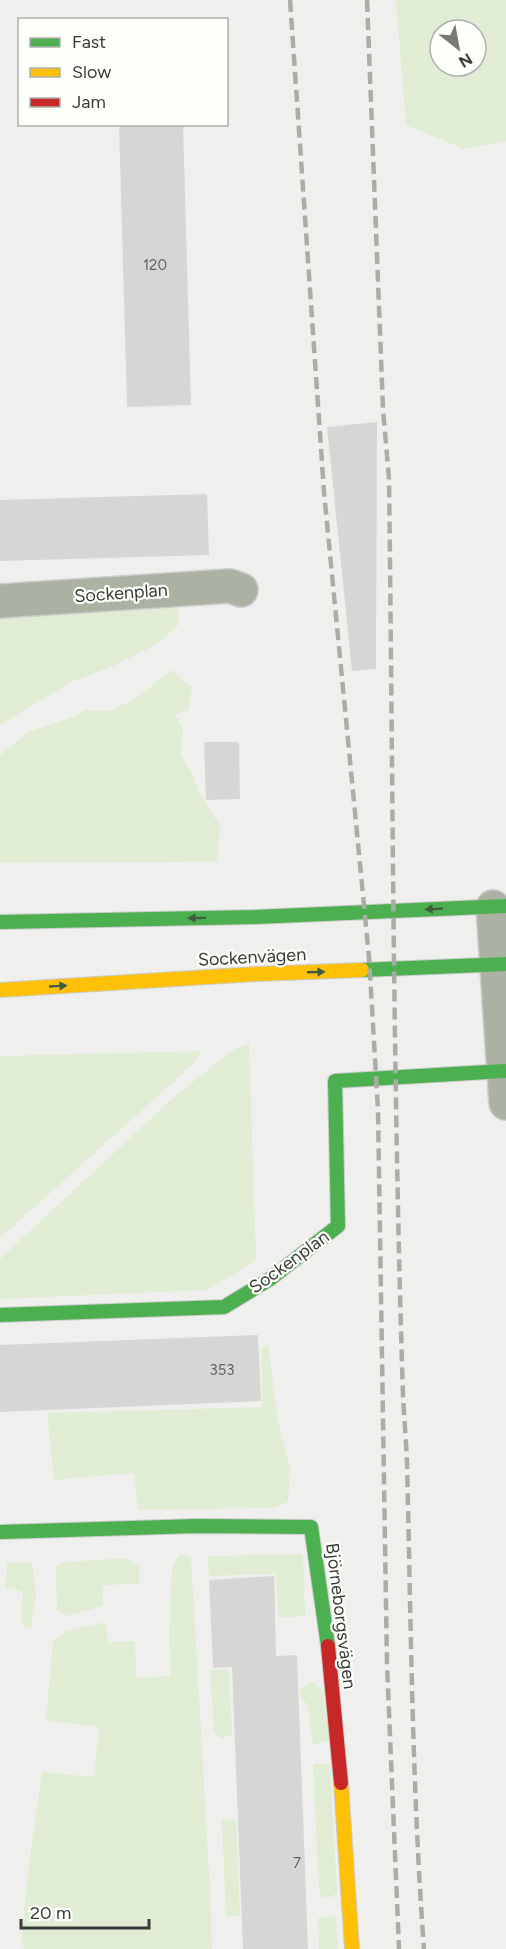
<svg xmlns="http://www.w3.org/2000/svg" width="506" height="1949" font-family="Figtree,sans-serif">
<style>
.green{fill:#e0ecd4;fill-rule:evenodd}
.building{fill:#d6d7d5}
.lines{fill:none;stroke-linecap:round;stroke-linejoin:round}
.street-casing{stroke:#cbcbca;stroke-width:36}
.fast-casing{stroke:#cbcbca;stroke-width:16}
.slow-casing{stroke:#cbcbca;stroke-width:16}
.jam-casing{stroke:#cbcbca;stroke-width:16}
.street{stroke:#abb2a4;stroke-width:33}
.fast{stroke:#4caf50;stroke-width:14}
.slow{stroke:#ffc107;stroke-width:14}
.jam{stroke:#c62828;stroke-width:14}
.rail{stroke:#a9aea5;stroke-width:4.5;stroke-dasharray:12 6;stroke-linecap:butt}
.oneway{fill:#3f5e40}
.labels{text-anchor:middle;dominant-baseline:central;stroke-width:4.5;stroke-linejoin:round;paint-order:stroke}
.number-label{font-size:15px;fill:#636462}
.street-label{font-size:18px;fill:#3a3b39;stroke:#fcfffa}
</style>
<rect width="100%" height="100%" fill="#eff0ed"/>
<g class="green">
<path d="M396,0H506V141L464,149L406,125ZM440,30H476V66H440Z"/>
<path d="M178,608L179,624L158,644L111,667L73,681L0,725V616Z"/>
<path d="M172,670L192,688L189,709L175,715L183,728L181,755L193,774L198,791L220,826L217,862L0,863V755L30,731L73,717L85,710L109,711L135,699Z"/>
<path d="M249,1043L256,1260L207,1290L0,1299V1259L172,1099L231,1051Z"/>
<path d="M202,1051L192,1065L0,1238V1056Z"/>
<path d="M268,1344L278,1422L290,1468L288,1502L274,1508L138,1510L134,1473L54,1480L47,1413L262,1407V1348Z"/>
<path d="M180,1554L191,1556L210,1889L212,1949H24L21,1939L29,1864L42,1772L94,1777L99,1727L46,1720L53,1641L66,1631L106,1622L108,1642L135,1641L136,1678L171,1676L169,1639L172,1567Z"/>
<path d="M303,1554L305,1616L279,1618L276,1574L209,1576L208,1556Z"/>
<path d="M128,1558L139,1567V1584L103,1585V1606L66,1616L57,1609L56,1567L65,1562Z"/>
<path d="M7,1563H32L36,1595L31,1629L21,1624L23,1592L6,1587Z"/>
<path d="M210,1669L229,1670L232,1735L220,1739L214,1730Z"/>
<path d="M313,1682L323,1692L329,1740L313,1745L308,1706L300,1695V1689Z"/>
<path d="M313,1764H330L337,1892L332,1897H322L319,1889Z"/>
<path d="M236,1819L240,1916L226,1917L222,1820Z"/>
<path d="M336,1916L338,1949H319L318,1918Z"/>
</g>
<g class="building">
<path d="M119,124H183L191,405L127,407Z"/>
<path d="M377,422L376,669L352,671L327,427Z"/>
<path d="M207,494L209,555L0,561V500Z"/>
<path d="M204,742H239L240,799L206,800Z"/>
<path d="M258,1335L261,1401L0,1412V1345Z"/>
<path d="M274,1576L276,1656L297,1655L308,1949H243L232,1667L213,1668L209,1580Z"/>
</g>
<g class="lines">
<g class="street-casing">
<g id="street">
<path d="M0,601L230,586L241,590"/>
<path d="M493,907L506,1103"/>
</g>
</g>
<g class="fast-casing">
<g id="fast">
<path d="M0,922L255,917L506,906"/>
<path d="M362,970L506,964"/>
<path d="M0,1315L224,1307L270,1279L338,1226L335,1081L504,1071"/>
<path d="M0,1532L197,1526L311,1527L328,1646"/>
</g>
</g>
<g class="slow-casing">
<g id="slow">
<path d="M0,990L257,974L362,970"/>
<path d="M341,1783L352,1949"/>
</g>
</g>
<g class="jam-casing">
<path id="jam" d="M328,1646L341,1783"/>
</g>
<use href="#street" class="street"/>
<use href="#fast" class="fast"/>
<use href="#slow" class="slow"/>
<use href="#jam" class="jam"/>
<g class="rail">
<path d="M290,0L324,492L369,957L378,1110L387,1665L399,1949"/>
<path d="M367,0L383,409L389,479C393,785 393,1090 403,1395C404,1417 406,1440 407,1462C411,1624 412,1787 424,1949"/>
</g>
</g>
<defs><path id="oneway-solid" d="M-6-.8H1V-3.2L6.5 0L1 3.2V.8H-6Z" transform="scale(1.5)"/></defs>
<g class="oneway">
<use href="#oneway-solid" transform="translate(434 909) rotate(177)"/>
<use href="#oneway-solid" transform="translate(197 918) rotate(179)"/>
<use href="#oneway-solid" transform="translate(316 972) rotate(-2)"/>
<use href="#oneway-solid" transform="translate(58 986) rotate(-3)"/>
</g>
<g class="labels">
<g class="number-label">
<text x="155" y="265">120</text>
<text x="222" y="1370">353</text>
<text x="297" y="1863">7</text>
</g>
<g class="street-label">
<text transform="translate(121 593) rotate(-4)">Sockenplan</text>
<text transform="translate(252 957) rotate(-3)">Sockenvägen</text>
<text transform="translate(289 1262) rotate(-36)">Sockenplan</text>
<text transform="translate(341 1616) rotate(83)">Björneborgsvägen</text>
</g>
</g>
<rect x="18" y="18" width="210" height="108" fill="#fcfffa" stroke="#aeb1ad" stroke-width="1.5"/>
<rect x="30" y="38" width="30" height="9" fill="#4caf50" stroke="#aeb1ad" stroke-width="1.5"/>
<text x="72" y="48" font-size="18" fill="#3a3b39">Fast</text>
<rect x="30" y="68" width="30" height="9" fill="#ffc107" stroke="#aeb1ad" stroke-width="1.5"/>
<text x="72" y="78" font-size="18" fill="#3a3b39">Slow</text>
<rect x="30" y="98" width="30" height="9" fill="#c62828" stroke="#aeb1ad" stroke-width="1.5"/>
<text x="72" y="108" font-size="18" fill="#3a3b39">Jam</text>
<g transform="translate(458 48) rotate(149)"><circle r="28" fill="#fcfffa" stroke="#aeb1ad" stroke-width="1.5"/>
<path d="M0-4.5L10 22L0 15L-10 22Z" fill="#797a78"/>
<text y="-9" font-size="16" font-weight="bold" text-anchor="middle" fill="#3a3b39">N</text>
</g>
<path d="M21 1919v9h128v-9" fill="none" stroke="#3a3b39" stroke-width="3"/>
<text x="30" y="1919" font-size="18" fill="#3a3b39" stroke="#fcfffa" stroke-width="4.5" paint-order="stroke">20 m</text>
</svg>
